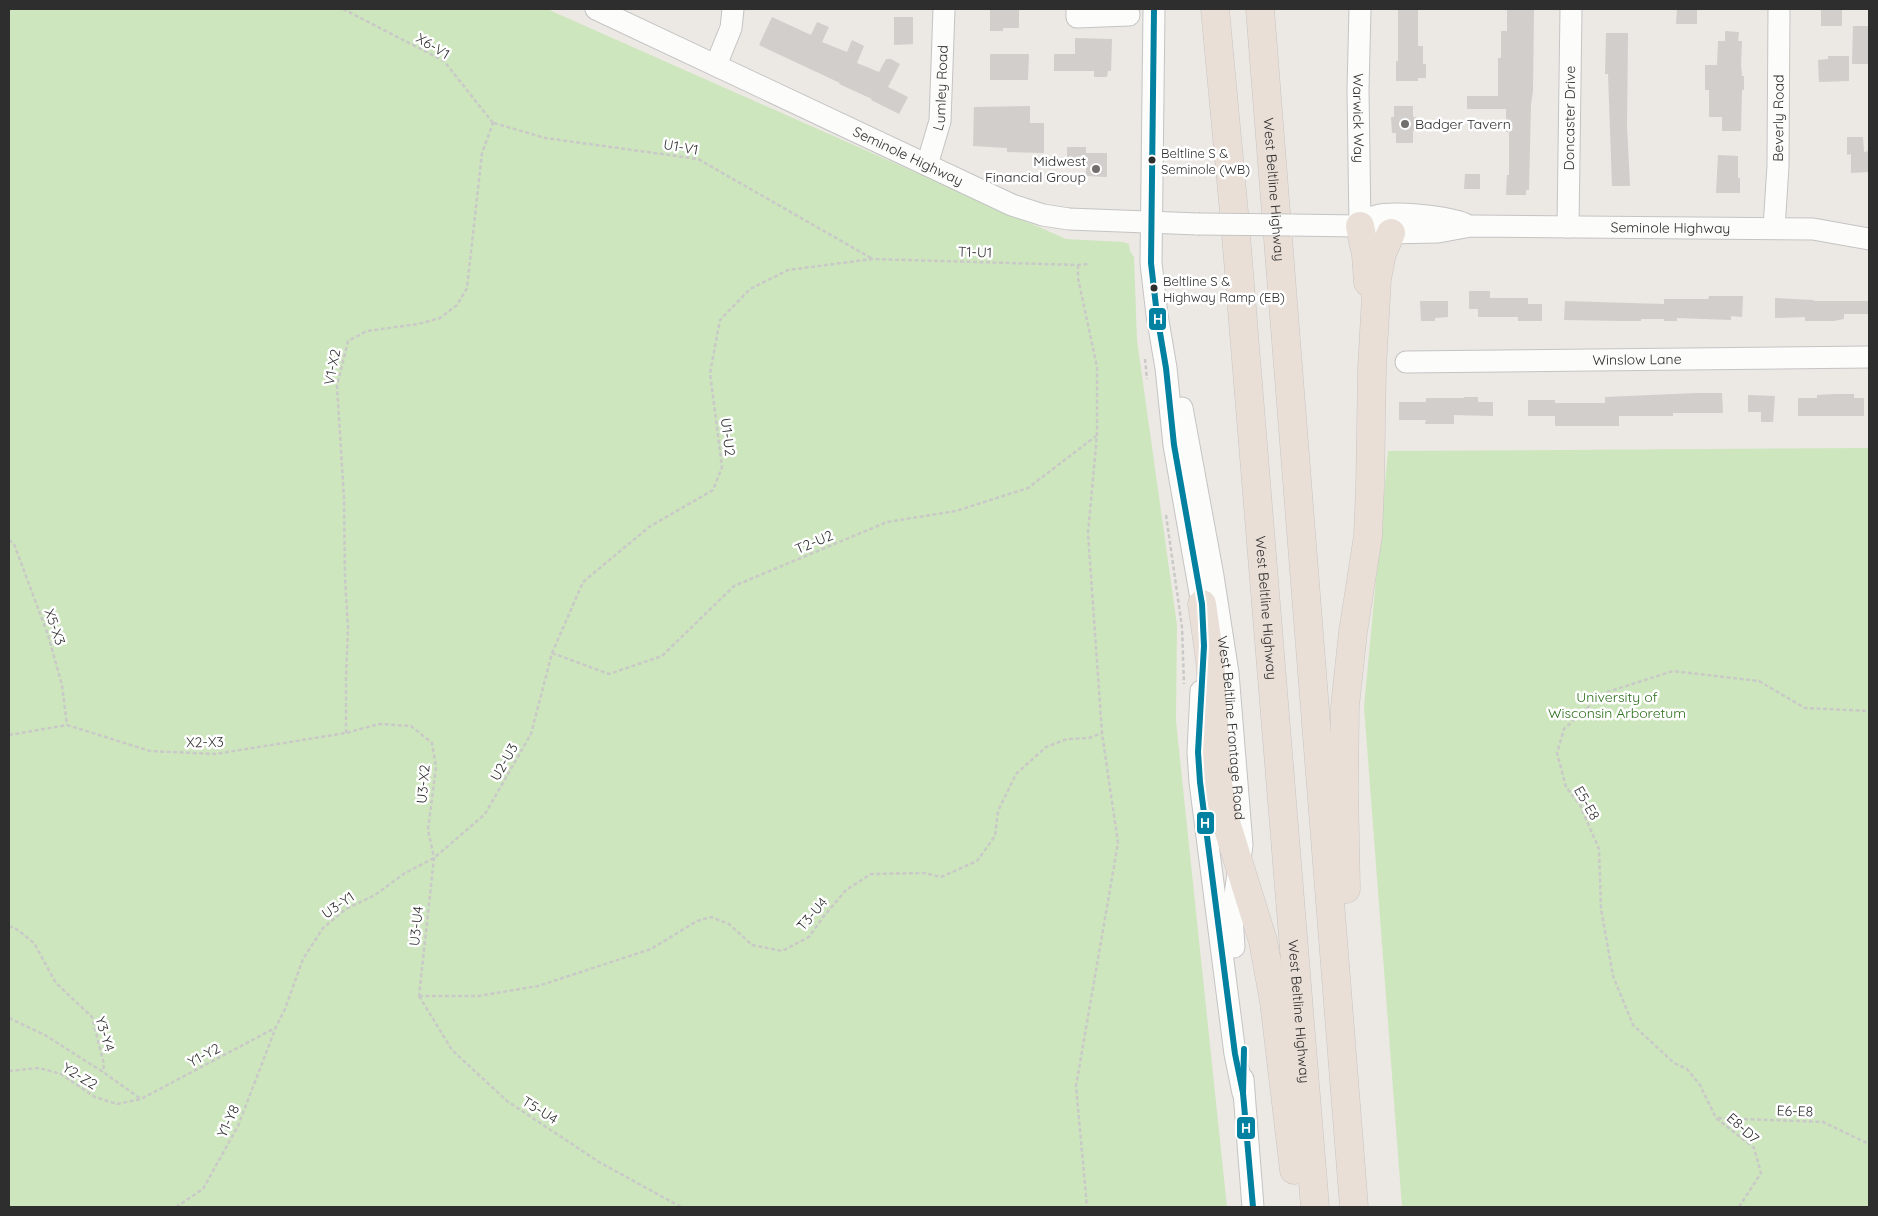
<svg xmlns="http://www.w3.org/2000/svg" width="1878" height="1216" font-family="Quicksand,sans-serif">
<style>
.green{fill:#cee6be}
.building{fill:#d1cecb}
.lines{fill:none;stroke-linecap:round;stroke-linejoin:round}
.minor-casing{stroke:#c5c4c5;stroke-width:23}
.highway-casing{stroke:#c6c5c4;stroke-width:29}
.path{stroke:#c9c9c8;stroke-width:2.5;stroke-dasharray:4 2.5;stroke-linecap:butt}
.minor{stroke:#fcfcfb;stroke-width:21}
.highway{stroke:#eadfd6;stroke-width:28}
.minor-bridge-casing{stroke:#c5c4c5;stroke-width:23;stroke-linecap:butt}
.minor-bridge{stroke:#fcfcfb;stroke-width:21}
.bus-1-casing{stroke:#fff;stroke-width:10}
.bus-1{stroke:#0381a1;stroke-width:6}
.poi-dot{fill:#706f6e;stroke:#fff;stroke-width:2}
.bus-dot{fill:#2e2e2e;stroke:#fff;stroke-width:2}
.labels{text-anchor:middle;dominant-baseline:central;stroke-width:5;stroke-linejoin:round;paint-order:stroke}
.bus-label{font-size:13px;fill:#2e2e2e;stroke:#fff;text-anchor:start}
.street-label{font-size:14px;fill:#2e2e2e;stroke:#fff}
.poi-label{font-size:14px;fill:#2e2e2e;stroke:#fff;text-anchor:start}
.park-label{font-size:14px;fill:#2c6e1b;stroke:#fff}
.line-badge{stroke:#fff;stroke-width:2}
.badge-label{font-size:14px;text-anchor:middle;font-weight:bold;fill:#fff}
</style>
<rect width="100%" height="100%" fill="#ece8e4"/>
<g class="green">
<path d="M9,9H547L1066,239L1123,242L1129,244L1130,251L1134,257L1137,340L1177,625L1176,721L1227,1207H9Z"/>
<path d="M1869,448V1207H1402L1364,707L1388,451Z"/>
</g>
<g class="building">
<path d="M990,9H1019V28H1003V31H990Z"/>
<path d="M1398,9H1418V46H1423V64H1426V78H1418V81H1396V61H1398Z"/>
<path d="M1507,9H1534L1533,91L1531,104L1529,190H1526V195H1506L1507,175H1509V132H1506V109H1467V96H1498V58H1501V31H1507Z"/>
<path d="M1677,9H1697V24H1676Z"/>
<rect x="1821" y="9" width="21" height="17"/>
<path d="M772,17L811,35L817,22L829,27L822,42L847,52L852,40L864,46L857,63L879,72L886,59H891L900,64L888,87L908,97L899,114L871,100L872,99L839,84L840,83L759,45Z"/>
<path d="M894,17H913V44L894,45Z"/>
<path d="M1853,26H1869L1868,64H1852Z"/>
<path d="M1725,31L1739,32L1738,41H1742L1741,65L1742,76H1744V90H1742L1741,131H1722V117H1709V90H1705V65H1717L1718,41H1725Z"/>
<path d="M1606,33H1628L1627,126L1630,186H1612L1608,74H1605Z"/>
<path d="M1075,38L1112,39L1111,71H1108L1107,77H1094V71H1054V54H1075Z"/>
<path d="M990,54H1029L1028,80H990Z"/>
<path d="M1828,56H1849V81L1819,82L1818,60L1828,59Z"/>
<path d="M1030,106V123H1044V153L1007,152V148L973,146L974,107Z"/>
<path d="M1394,106H1413V117H1418V131H1413V143H1396V133H1392L1391,117H1394Z"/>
<path d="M1847,137H1863L1864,152L1869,151V172L1851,173V154L1847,155Z"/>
<path d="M1067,147H1086V153H1107V177L1086,176V162L1067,161Z"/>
<path d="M1718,155L1738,156V178H1740V193H1716Z"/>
<path d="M1465,174H1480V189H1464Z"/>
<path d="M1469,291H1490V298H1528V304H1542V321H1518V317H1478V309H1469Z"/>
<path d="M1709,296H1743L1742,317L1731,316V320L1677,318V321H1664V319H1641V321H1623L1564,320L1565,301L1664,304V299H1708Z"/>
<path d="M1775,298L1814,300V301H1869V314H1844V319L1834,321H1805V317L1775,318Z"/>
<path d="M1420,301H1448V317L1435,318V321H1421Z"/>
<path d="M1697,393H1722L1723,413H1673V416H1619V426H1555V416H1528V400H1555V403H1605V397Z"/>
<path d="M1835,394H1854V398H1864V416H1798V398H1817V395Z"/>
<path d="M1748,395L1775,396L1773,422H1761V412H1748Z"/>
<path d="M1464,397H1478V402H1493V416L1454,415V424H1425L1426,420H1399V402H1426V398H1464Z"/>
</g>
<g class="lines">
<g class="minor-casing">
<g id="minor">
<path id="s1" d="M596,9L1012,205L1043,215L1069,219L1198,224"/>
<path d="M1077,9V17L1129,15"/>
<path d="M1154,9L1151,263L1157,315L1166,368L1174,445L1202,604V618"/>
<path id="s2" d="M1360,9L1358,90L1360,226"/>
<path d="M716,65L731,28L733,9"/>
<path id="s3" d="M927,165L940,121L944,9"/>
<path id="s4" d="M1291,225L1360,226L1385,233L1438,232L1471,226L1813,229L1869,239"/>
<path d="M1360,226C1365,222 1370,217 1376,216C1394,211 1449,217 1465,224"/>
<path id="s5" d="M1568,227L1571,9"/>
<path id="s6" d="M1774,228L1778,166L1779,9"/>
<path id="s7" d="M1406,362L1869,357"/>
<path id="s8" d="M1182,408L1213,576L1228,673L1242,845L1232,916L1234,947"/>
<path d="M1201,691L1198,752L1200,782L1235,1054L1243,1093"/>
<path d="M1243,1079L1253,1207"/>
</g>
</g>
<g class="highway-casing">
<g id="highway">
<path id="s9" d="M1215,9L1235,223L1315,1207"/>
<path id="s10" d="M1260,9L1354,1207"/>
<path d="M1360,226L1366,255L1368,282"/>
<path d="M1202,604L1210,660L1218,784L1225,819L1263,941L1274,1001L1294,1170"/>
<path d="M1346,889L1344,789L1345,706L1353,632L1368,536L1370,486L1372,368L1377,279L1382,253L1391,233"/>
</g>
</g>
<g class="path">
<path d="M343,9L444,61L493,123"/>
<path d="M494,123L545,138L698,159L871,258"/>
<path d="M1078,265V278L1097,367V435L1088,533L1102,733L1118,843L1076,1086L1087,1207"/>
<path d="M1145,359L1147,379"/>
<path d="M1166,515L1182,627L1184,684"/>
<path d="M9,540L14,544L48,635L62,685L67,725"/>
<path d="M552,653L609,674L662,656L734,586L887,522L956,511L1028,488L1096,436"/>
<path d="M346,733V678L348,628L345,578L344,498L337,386L348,341L367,331L418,324L440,318L457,305L467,288L482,153L493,123"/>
<path d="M9,735L67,725L150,751L215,754L346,733L379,724L411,726L432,743L436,767L428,830L434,858L419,996"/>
<path d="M9,927H14L34,943L56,983L92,1017L104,1064L103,1072"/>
<path d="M419,996H478L538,986L651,949L697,921L711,917L729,924L752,945L782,951L809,937L823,917L846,890L871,874L924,873L941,877L977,861L995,836L998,811L1016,774L1046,747L1067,739L1089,738L1102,733"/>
<path d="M419,996L452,1050L507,1101L599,1162L681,1207"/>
<path d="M9,1018L45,1035L103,1072L141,1099"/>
<path d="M9,1071L39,1068L61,1074L95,1097L117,1104L141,1099L275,1028"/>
<path d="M1718,1118L1823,1122L1869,1144"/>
<path d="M176,1207L203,1189L238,1126L276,1027L285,1009L303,959L323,928L346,909L375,895L405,873L434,858L485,814L531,734L552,653L583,582L649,527L713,490L722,467L710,373L720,320L750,289L788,270L872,259L1078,265L1088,264"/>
<path d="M1045,1207H1046"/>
<path d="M1739,1207L1761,1173L1754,1148L1716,1118L1700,1085L1687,1069L1674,1063L1633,1025L1613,976L1601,909L1599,849L1580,805L1566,787L1557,753L1564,729L1604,693L1673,671L1759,681L1805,708L1869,711"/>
</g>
<use href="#minor" class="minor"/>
<use href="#highway" class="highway"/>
<g class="minor-bridge-casing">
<path id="minor-bridge" d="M1198,224L1291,225"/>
</g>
<use href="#minor-bridge" class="minor-bridge"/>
<g class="bus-1-casing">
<g id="bus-1">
<path d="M1154,9L1151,263L1157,315L1166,368L1174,445L1202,604L1204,646L1198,752L1200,782L1235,1054L1243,1093"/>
<path d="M1244,1049L1243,1093L1253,1207"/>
</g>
</g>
<use href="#bus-1" class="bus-1"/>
</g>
<g class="poi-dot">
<circle cx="1405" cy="124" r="5"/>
<circle cx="1096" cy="169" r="5"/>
</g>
<g class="bus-dot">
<circle cx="1152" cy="160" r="4.5"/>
<circle cx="1154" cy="288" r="4.5"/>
</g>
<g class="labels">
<g class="bus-label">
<text x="1161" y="153">Beltline S &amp;<tspan x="1161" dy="16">Seminole (WB)</tspan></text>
<text x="1163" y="281">Beltline S &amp;<tspan x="1163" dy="16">Highway Ramp (EB)</tspan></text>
</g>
<g class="street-label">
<text transform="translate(433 46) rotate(31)">X6-V1</text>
<text stroke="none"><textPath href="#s3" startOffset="79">Lumley Road</textPath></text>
<text stroke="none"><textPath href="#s2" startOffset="109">Warwick Way</textPath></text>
<text stroke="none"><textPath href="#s5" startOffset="109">Doncaster Drive</textPath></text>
<text stroke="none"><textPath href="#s6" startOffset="110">Beverly Road</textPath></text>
<text transform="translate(681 147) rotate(10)">U1-V1</text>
<text stroke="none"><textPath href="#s1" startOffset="345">Seminole Highway</textPath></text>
<text stroke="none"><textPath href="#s10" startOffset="181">West Beltline Highway</textPath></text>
<text stroke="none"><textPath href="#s4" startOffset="381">Seminole Highway</textPath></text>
<text transform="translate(975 252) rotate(2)">T1-U1</text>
<text stroke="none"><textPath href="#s7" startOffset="231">Winslow Lane</textPath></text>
<text transform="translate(332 367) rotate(-79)">V1-X2</text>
<text transform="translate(728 437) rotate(83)">U1-U2</text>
<text transform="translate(814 542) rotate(-23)">T2-U2</text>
<text stroke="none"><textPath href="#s9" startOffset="601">West Beltline Highway</textPath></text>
<text transform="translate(55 627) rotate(71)">X5-X3</text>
<text stroke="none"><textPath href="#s8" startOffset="324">West Beltline Frontage Road</textPath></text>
<text transform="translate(205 742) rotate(-1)">X2-X3</text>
<text transform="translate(504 762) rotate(-60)">U2-U3</text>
<text transform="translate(423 784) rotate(-85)">U3-X2</text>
<text transform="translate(1587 803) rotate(60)">E5-E8</text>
<text transform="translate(338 905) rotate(-34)">U3-Y1</text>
<text transform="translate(812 914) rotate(-49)">T3-U4</text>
<text transform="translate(416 926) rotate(-84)">U3-U4</text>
<text stroke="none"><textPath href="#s9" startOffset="1006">West Beltline Highway</textPath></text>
<text transform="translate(105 1034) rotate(73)">Y3-Y4</text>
<text transform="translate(204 1055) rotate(-28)">Y1-Y2</text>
<text transform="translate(80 1076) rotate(31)">Y2-Z2</text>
<text transform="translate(540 1110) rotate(32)">T5-U4</text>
<text transform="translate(1795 1111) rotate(2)">E6-E8</text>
<text transform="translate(228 1121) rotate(-65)">Y1-Y8</text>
<text transform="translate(1743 1128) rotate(42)">E8-D7</text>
</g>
<g class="poi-label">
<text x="1415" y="124">Badger Tavern</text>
<text x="1086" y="161" text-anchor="end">Midwest<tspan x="1086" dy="16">Financial Group</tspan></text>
</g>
<g class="park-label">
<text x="1617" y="697">University of<tspan x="1617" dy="16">Wisconsin Arboretum</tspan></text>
</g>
</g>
<g class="line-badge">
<rect x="1148" y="307" width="19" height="24" rx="5" fill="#0381a1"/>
<rect x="1196" y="811" width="19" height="24" rx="5" fill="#0381a1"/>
<rect x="1236" y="1116" width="20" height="24" rx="5" fill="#0381a1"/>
</g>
<g class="badge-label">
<text x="1158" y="324">H</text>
<text x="1205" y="828">H</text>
<text x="1246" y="1133">H</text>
</g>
<rect width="1878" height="1216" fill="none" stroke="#2e2e2e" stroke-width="20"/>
</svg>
